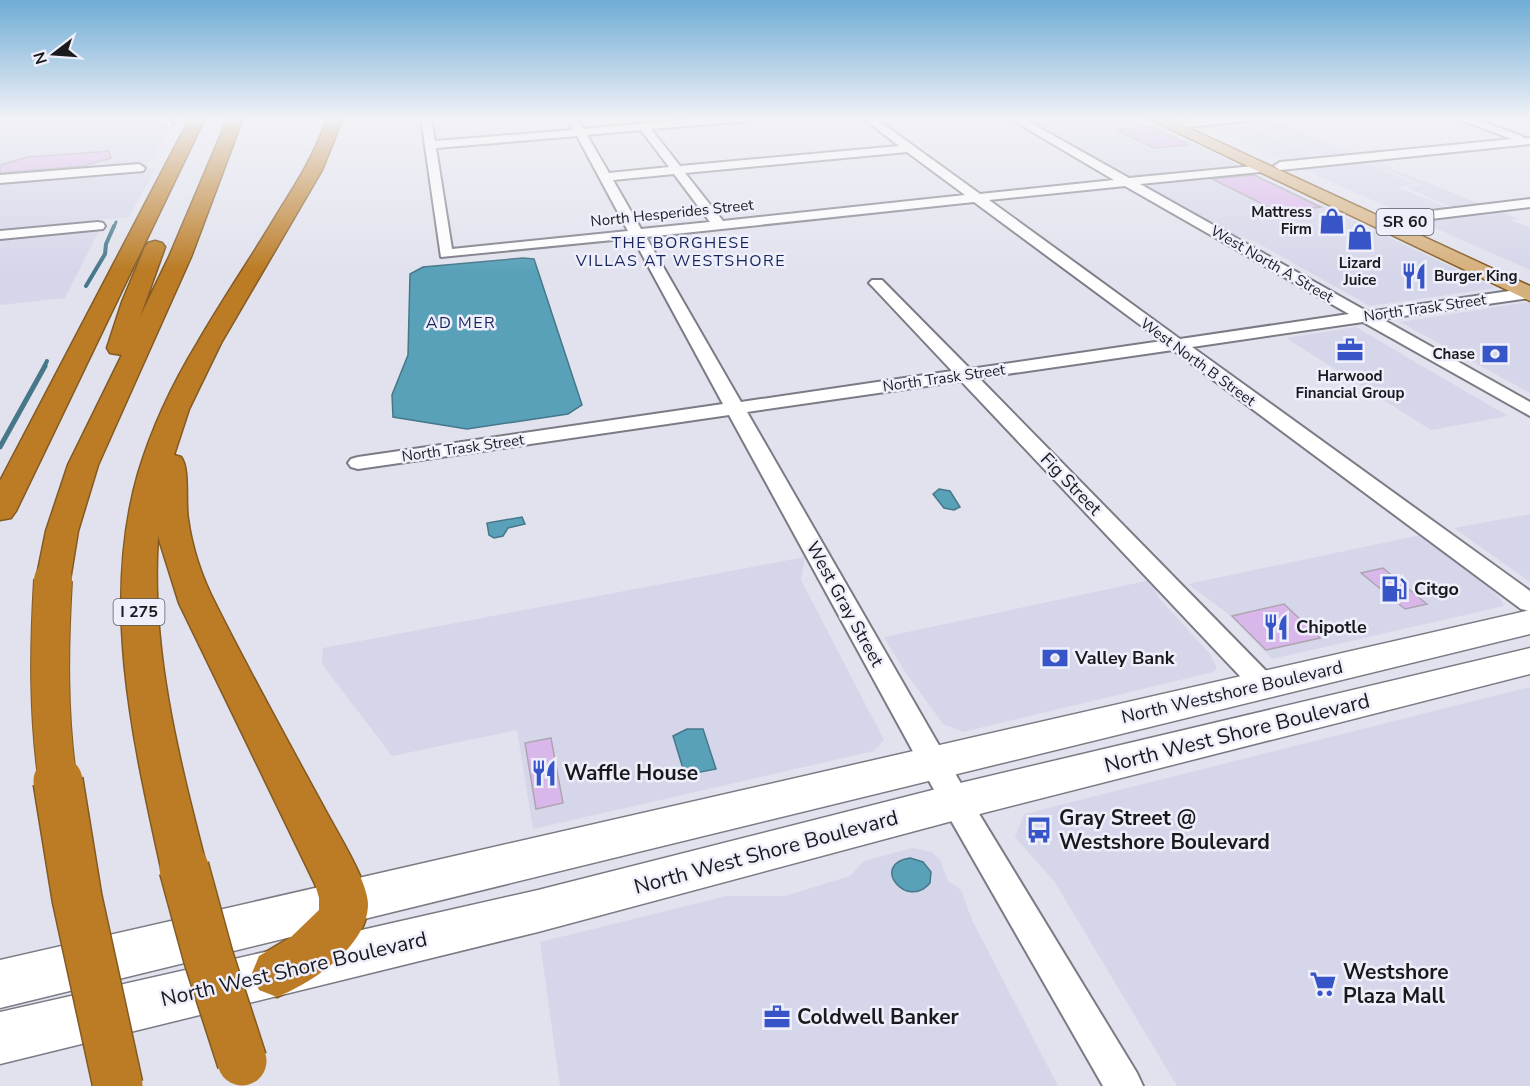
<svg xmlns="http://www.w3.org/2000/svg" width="1530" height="1086" font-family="'Nunito Sans',sans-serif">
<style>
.built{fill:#d5d6e9}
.water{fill:#59a1b9;stroke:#46788a;stroke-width:1.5}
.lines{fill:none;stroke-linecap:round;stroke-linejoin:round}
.stream-far2{stroke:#46788a;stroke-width:3}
.stream-far1{stroke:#46788a;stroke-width:4}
.stream{stroke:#46788a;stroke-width:5}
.building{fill:#dab7ea;stroke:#ada6b0;stroke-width:1.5}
.street-casing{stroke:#7a7b85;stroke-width:4}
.secondary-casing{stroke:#7a7b85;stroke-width:3}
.primary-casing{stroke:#835a23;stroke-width:3}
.highway-casing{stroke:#835a23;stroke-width:3}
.street{fill:#fff;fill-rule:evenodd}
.secondary{fill:#fff;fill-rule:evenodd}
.primary{fill:#d6b07c;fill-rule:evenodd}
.highway{fill:#bb7c25;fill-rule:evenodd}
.highway-bridge-far1-casing{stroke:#835a23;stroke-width:40;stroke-linecap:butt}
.highway-bridge-casing{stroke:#835a23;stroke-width:52;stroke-linecap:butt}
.highway-bridge-far1{stroke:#bb7c25;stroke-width:38}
.highway-bridge{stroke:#bb7c25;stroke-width:49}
.labels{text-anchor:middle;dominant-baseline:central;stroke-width:5;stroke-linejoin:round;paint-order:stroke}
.far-poi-label{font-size:15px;font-weight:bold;fill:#1a1a1e;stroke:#eeeffb;text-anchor:end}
.far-street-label{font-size:15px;fill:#1a1a1e;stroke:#eeeffb}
.shield{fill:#eeeffb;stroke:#5a5a60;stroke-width:1.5}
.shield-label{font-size:16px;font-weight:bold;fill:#1a1a1e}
.far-neighbourhood-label{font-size:16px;letter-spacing:1.5px;fill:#16255c;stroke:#eeeffb}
.street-label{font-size:18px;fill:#1a1a1e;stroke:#eeeffb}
.poi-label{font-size:18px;font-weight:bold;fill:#1a1a1e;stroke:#eeeffb;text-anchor:start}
.near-street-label{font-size:21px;fill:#1a1a1e;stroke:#eeeffb}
.near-poi-label{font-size:21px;font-weight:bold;fill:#1a1a1e;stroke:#eeeffb;text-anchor:start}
</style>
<rect width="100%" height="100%" fill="#e1e2ed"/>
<g class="built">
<path d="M5,118H162L160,125L170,127L147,166L0,178V123Z"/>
<path d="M1023,118H1140L1238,165L1128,177Z"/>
<path d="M1267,118L1360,156L1330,159L1240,121Z"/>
<path d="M1235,120L1335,164L1362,161L1416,184L1398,187L1461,214L1496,210L1519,219L1511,220L1530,228V270L1203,125Z"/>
<path d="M1368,159L1486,206L1457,209L1405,187L1422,185L1367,161Z"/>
<path d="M156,168L129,217L97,220L94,225L0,233V182Z"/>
<path d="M1253,173L1496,288L1370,306L1254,241L1226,232L1142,184Z"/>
<path d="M100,229L65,298L0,305V238Z"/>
<path d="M1530,302V393L1400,322L1529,302Z"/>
<path d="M1356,327L1415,362L1508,416L1431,430L1286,338Z"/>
<path d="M1530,514V582L1454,528Z"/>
<path d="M1421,535L1477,577L1501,599L1504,606L1272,659L1227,613L1188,584Z"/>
<path d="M805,557L801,580L884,740L874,751L533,829L517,730L392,756L322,664L323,648Z"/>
<path d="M1151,580L1159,598L1210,654L1217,668L1213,672L963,732L943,724L904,670L884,637Z"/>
<path d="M1530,687V1086H1177L1054,881L1015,837L1024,814Z"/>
<path d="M912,848L932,852L940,860L948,881L961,890L972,920L1058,1086H560L540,942L727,896H785L850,876L864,861Z"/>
</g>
<g class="water">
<path d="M523,258L534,259L582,405L568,414L467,429L393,417L392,395L408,355L410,274L423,267Z"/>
<path d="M939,489L950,491L960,507L954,510L944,508L933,494Z"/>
<path d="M522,517L525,524L508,528L503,536L494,538L489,535L487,523Z"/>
<path d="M687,729H703L716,769L685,775L673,736Z"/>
<path d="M910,858L923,862L931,872L930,883C907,911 869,864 910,858Z"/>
</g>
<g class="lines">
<g class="stream-far2">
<path d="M170,118L174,124"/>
<path d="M114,227L116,222"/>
</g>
<g class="stream-far1">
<path d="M86,286L105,254L106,244L114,226"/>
<path d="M44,367L47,361"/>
</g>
<path class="stream" d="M0,447L45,366"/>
</g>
<g class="building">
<path d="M1151,127L1189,145L1154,148L1117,130Z"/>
<path d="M109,151L111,158L83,166L0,173V165L28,157Z"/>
<path d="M1254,175L1279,187L1321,207L1279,212L1212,179Z"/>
<path d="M1383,568L1427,604L1405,609L1361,573Z"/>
<path d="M1284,604L1320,638L1266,650L1232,616Z"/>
<path d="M551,738L563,803L536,809L525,743Z"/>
</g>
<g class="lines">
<g class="street-casing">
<g id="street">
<path d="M421,118H431L435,141L573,130L567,118H577L583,129L707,118H754L749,121L651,129L680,166L899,146L863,118H875L980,194L1114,180L1009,118H1022L1129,178L1264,165V171L1260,172L1140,184L1368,312L1530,288V298L1382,319L1530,402V416L1363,322L1192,347L1530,591V611L1521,609L1173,350L979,378L1273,678L1277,685L1273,692L1264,694L1255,692L961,381L747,412L967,794L1137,1073L1143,1086H1103L945,810L729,415L358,469L351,467L348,463L351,459L358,457L723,404L633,238L441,257ZM641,130L669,167L609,173L587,135ZM577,136L628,231L452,249L436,148ZM907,152L965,195L723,221L685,173ZM674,174L710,222L641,229L613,180ZM1125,186L1349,314L1180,339L989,200ZM974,202L1162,341L970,369L882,280H872L869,283L872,286L952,371L741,402L646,237Z"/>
<path d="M1211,118H1251L1246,121L1187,127L1182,124L1187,121Z"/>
<path d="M1455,118H1471L1522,136L1523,138H1530V144L1280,170L1274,166L1280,162L1512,139Z"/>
<path d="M139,164L145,168L143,171L0,183V175Z"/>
<path d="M1530,199V207L1398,223L1391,219L1398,215Z"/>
<path d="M98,222L103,223L105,226L103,229L0,239V231Z"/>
</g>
</g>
<g class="secondary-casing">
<g id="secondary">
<path d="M1530,610V634L0,1008V960Z"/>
<path d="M1530,648V674L956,820L538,932L0,1064V1012L538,890L956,784Z"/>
</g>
</g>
<g class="primary-casing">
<path id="primary" d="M1147,118H1167L1530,286V301Z"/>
</g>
<g class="highway-casing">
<g id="highway">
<path d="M190,118H205L16,511L11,518L0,520V481Z"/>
<path d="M228,118H243L191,257L98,465L78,531L70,580L65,588L53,591L41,588L36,580L46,531L68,465L122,355L110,353L107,348L122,302L145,247L148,243L155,241L162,243L165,247L140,317L169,257Z"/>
<path d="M327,118H343L322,170L221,343L189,409L174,455L181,457C190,469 185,502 188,519C192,548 202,578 216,605C252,677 291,747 329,817C340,837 368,883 368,904C368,946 312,983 277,997L259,990L252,973L259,956L291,937L319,910V898L315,884L179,603L158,536C150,649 179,759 207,868L200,882L184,888L168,882L161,868C133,740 101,603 138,474C152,427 173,383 198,342C224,297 253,255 279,211C298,181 316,152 327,118Z"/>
</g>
</g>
<use href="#street" class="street"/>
<use href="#secondary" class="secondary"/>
<use href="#primary" class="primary"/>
<use href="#highway" class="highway"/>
<g class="highway-bridge-far1-casing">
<path id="highway-bridge-far1" d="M53,580C49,648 48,715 58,783"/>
</g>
<g class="highway-bridge-casing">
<g id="highway-bridge">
<path d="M58,781L77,898L118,1086"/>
<path d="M184,868L208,956L242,1061"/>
</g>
</g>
<use href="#highway-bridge-far1" class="highway-bridge-far1"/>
<use href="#highway-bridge" class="highway-bridge"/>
</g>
<linearGradient id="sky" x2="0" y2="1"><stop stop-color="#6facd5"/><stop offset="0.44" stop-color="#f2f2f7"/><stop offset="1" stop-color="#f2f2f7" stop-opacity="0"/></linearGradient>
<rect width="1530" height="270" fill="url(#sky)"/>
<defs>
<g id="shop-bare" transform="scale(2.07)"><path d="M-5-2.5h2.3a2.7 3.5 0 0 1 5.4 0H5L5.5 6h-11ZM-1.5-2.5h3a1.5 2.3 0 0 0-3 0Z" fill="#3755c7" stroke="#eeeffb" stroke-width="2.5" paint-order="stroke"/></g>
<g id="restaurant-bare" transform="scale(2.07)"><path d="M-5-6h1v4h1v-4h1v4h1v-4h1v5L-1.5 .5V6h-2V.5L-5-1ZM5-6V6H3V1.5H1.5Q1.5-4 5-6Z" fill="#3755c7" stroke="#eeeffb" stroke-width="2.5" paint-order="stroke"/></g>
<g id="office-bare" transform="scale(2.07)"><path d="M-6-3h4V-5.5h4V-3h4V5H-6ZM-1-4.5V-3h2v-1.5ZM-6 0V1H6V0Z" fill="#3755c7" stroke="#eeeffb" stroke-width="2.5" paint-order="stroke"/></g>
<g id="bank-bare" transform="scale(2.07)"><path d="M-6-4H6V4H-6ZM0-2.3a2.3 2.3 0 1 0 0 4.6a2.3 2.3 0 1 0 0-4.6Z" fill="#3755c7" stroke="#eeeffb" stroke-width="2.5" paint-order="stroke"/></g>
<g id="fuel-bare" transform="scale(2.07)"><path d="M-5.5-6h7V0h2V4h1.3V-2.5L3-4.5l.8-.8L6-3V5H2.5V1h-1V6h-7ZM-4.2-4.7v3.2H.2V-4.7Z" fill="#3755c7" stroke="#eeeffb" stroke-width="2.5" paint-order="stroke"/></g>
<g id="bus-bare" transform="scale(2.07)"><path d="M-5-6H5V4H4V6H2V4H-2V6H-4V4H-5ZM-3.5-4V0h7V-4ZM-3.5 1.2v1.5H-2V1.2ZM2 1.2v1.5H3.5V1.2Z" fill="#3755c7" stroke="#eeeffb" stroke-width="2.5" paint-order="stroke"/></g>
<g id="supermarket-bare" transform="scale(2.07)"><path d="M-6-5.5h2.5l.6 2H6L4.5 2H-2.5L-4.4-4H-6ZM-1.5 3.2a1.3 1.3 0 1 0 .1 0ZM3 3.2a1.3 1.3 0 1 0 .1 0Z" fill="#3755c7" stroke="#eeeffb" stroke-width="2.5" paint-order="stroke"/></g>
</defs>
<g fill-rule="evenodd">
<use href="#shop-bare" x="1332" y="221"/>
<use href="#shop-bare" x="1360" y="237"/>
<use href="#restaurant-bare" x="1414" y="276"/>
<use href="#office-bare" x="1350" y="350"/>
<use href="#bank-bare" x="1495" y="354"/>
<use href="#fuel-bare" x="1394" y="589"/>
<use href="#restaurant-bare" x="1276" y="627"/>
<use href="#bank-bare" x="1055" y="658"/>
<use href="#restaurant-bare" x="544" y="773"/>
<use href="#bus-bare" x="1039" y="830"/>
<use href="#supermarket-bare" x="1323" y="984"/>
<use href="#office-bare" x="777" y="1017"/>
</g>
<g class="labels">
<g class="far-poi-label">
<text x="1312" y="212">Mattress<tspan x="1312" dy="17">Firm</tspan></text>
<text x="1360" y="263" text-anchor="middle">Lizard<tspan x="1360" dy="17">Juice</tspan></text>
<text x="1434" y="276" text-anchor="start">Burger King</text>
<text x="1475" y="354">Chase</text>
<text x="1350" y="376" text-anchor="middle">Harwood<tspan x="1350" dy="17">Financial Group</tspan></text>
</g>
<g class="far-street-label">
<text transform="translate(672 213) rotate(-6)">North Hesperides Street</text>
<text transform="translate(1272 264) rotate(30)">West North A Street</text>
<text transform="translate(1425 308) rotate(-8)">North Trask Street</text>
<text transform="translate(1198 362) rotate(36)">West North B Street</text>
<text transform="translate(944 378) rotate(-8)">North Trask Street</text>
<text transform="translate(463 448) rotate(-8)">North Trask Street</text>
</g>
<g class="shield">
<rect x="1376.5" y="209" width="57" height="26" rx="4.5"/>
<rect x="113.5" y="599" width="51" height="26" rx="4.5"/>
</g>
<g class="shield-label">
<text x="1405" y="222">SR 60</text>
<text x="139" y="612">I 275</text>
</g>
<g class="far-neighbourhood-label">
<text x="681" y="243">THE BORGHESE<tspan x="681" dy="18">VILLAS AT WESTSHORE</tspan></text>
<text x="461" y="323">AD MER</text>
</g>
<g class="street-label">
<text transform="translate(1071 484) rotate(46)">Fig Street</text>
<text transform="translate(845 604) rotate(61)">West Gray Street</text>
<text transform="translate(1232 692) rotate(-13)">North Westshore Boulevard</text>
</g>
<g class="poi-label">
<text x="1414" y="589">Citgo</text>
<text x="1296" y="627">Chipotle</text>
<text x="1075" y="658">Valley Bank</text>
</g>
<g class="near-street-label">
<text transform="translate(1237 733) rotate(-14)">North West Shore Boulevard</text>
<text transform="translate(766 852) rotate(-15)">North West Shore Boulevard</text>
<text transform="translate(294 969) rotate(-13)">North West Shore Boulevard</text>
</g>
<g class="near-poi-label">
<text x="564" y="773">Waffle House</text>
<text x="1059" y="818">Gray Street @<tspan x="1059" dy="24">Westshore Boulevard</tspan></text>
<text x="1343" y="972">Westshore<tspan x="1343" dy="24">Plaza Mall</tspan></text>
<text x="797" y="1017">Coldwell Banker</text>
</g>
</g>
<g transform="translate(54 54) rotate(253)" stroke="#eeeffb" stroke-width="4.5" paint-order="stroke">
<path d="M0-4.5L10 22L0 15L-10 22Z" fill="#1a1a1e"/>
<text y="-9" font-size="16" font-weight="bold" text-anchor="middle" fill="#1a1a1e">N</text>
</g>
</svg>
